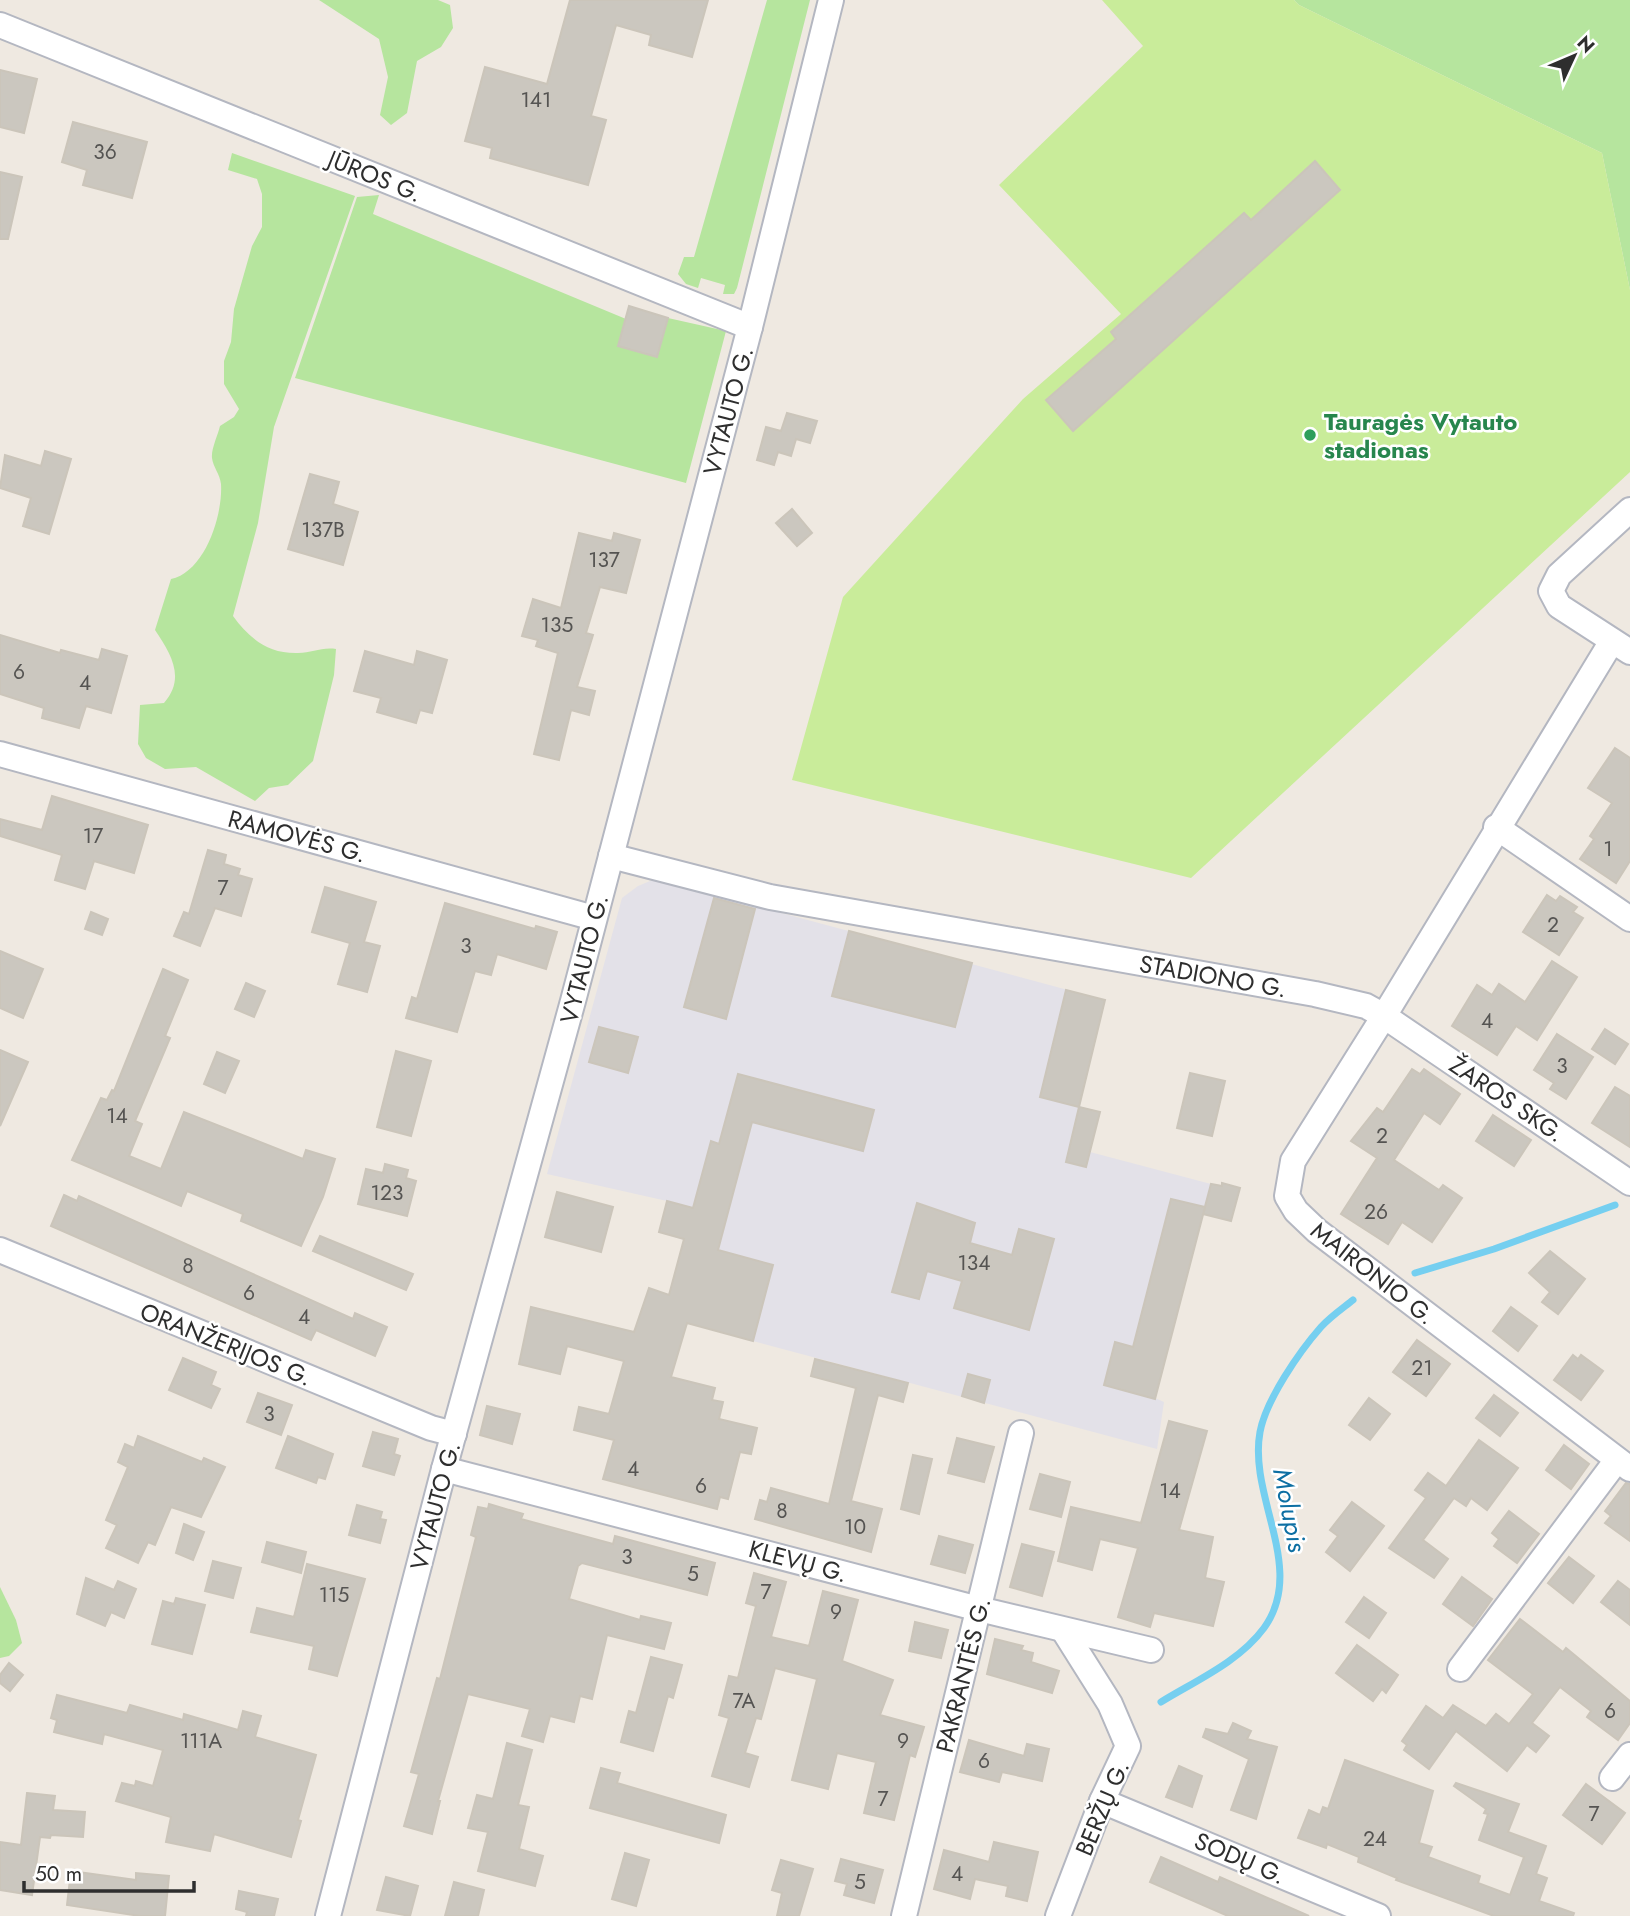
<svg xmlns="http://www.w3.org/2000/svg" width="1630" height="1916" font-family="Jost,sans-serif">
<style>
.industrial{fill:#e3e1e8}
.green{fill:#b6e59e}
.pitch{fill:#c9ec9a}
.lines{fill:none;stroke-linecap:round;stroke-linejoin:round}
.stream{stroke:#75cff0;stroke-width:7}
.building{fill:#cbc7bf;stroke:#cbc5ba;stroke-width:2}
.minor-casing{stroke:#b4b7c1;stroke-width:28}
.minor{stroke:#fff;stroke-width:24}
.leisure-dot{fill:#2e9e5b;stroke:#fff;stroke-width:2.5}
.labels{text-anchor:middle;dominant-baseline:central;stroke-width:5;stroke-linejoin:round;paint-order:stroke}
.number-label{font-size:21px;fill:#555452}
.street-label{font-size:24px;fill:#2e2e2e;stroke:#fff}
.leisure-label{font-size:24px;font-weight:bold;fill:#27864d;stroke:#fff;text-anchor:start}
.water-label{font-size:26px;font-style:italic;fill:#0d6fa3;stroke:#fff}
</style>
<rect width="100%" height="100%" fill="#efe9e1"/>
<path class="industrial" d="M655,879L1105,1000L1079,1106L1100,1112L1090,1152L1211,1184L1155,1398L1164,1402L1157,1449L663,1317L684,1240L659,1232L667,1201L547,1174L622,898L638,886Z"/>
<g class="green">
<path d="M319,0H438L450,5L453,28L441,47L417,61L407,113L391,125L380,115L388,77L379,39Z"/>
<path d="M767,0H810L737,288L734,294H723L725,285L701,278L698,288L686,284L678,274L684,257H694Z"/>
<path d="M1294,0H1630V290L1602,153L1299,5Z"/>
<path d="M232,153L355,196L274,427L258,523L233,616C249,638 268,654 298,653C312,653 321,647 336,649L334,675L313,761L288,785L269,788L255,801L196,767L165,769L146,758L138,744L140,705L164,703C186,678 171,654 155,630L171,579C205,572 223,515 221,484C220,474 213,467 212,458C211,449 218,435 220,426L234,417L239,409L224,384V361L231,342L234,309L252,246L262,227V194L257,179L228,170Z"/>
<path d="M379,195L373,214L626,319L619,346L657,357L668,318L726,331L686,483L295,378L357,197Z"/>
<path d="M0,1587L16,1620L22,1643L9,1656L0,1658Z"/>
</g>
<path class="pitch" d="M1102,0H1294L1299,5L1602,153L1630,290V472L1191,878L792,780L843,597L1023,399L1121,314L999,185L1143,46Z"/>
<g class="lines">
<g class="stream">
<path d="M1415,1273L1494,1249L1615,1205"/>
<path d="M1161,1702C1195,1681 1239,1662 1264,1628C1307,1569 1248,1497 1260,1432C1266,1400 1299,1352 1321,1327C1330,1317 1343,1308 1353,1300"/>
</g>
</g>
<g class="building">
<path d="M570,0H708L692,57L649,45L651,35L616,25L591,116L606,120L588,185L490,158L492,148L465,141L485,67L547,84Z"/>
<path d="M0,70L37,79L24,133L0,127Z"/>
<path d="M73,122L147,142L132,198L83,185L87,170L62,162Z"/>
<path d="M1315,161L1340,190L1073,431L1046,400L1116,339L1111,332L1244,213L1251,220Z"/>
<path d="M0,172L22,177L8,239H0Z"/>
<path d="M629,306L668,318L657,357L618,346Z"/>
<path d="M787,413L817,421L810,443L796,439L791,456L778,452L774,465L757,460L766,427L781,431Z"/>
<path d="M45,451L71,459L49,534L23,526L31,498L0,488L5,455L41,466Z"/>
<path d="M310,474L339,482L333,504L358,512L343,565L288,549Z"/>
<path d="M792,509L812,533L797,546L776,523Z"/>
<path d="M579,533L612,541L614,533L640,540L626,593L600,587L586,633L593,635L577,687L595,691L589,715L571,710L559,760L534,754L558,653L536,646L538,640L522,636L533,599L561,608Z"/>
<path d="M0,635L60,653L61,650L99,660L102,649L127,656L111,713L86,706L79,728L42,718L44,708L0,694Z"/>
<path d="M365,651L414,665L417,651L447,660L432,713L420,710L416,723L377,712L381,698L354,691Z"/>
<path d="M1615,748L1630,758V861L1616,883L1580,859L1594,839L1590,836L1612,803L1588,788Z"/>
<path d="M52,796L148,825L134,873L94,861L85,889L55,880L62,855L0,836V819L42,830Z"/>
<path d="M208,850L226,855L224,864L240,869L238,875L252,879L241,916L215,908L200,946L174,936L184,912L189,914Z"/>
<path d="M325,887L376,902L364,942L380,946L367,992L338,984L350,943L312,932Z"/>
<path d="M1547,895L1556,901L1560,896L1577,907L1573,912L1583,918L1559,955L1523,932Z"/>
<path d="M714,898L755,909L726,1019L684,1007Z"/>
<path d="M445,903L535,929L536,926L557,932L546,969L497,954L491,975L475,971L457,1032L406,1018L412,997L417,999Z"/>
<path d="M91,912L108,919L102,935L85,929Z"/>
<path d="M849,931L972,963L955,1027L832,996Z"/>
<path d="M0,951L43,969L23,1018L0,1008Z"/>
<path d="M1552,961L1577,977L1537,1040L1516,1026L1497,1055L1452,1026L1477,985L1492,995L1499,984L1525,1002Z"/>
<path d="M163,969L188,980L165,1036L170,1038L135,1121L142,1124L129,1156L161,1169L184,1112L303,1159L306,1150L335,1159L323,1197L301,1246L241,1221L243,1214L187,1191L181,1206L72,1160L101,1098L107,1100L112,1090L114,1091Z"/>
<path d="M246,983L265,991L254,1017L235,1009Z"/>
<path d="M1066,990L1105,1000L1079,1107L1040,1097Z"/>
<path d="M599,1027L638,1037L628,1073L589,1062Z"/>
<path d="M1605,1029L1628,1044L1615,1064L1592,1049Z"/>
<path d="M1557,1034L1593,1057L1566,1099L1550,1089L1554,1083L1534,1070Z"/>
<path d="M0,1050L28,1062L0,1126Z"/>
<path d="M396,1051L431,1061L411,1136L377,1127Z"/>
<path d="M217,1052L239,1061L225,1093L204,1084Z"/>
<path d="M1412,1069L1420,1074L1424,1069L1460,1094L1440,1124L1424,1113L1394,1160L1439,1190L1443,1185L1462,1198L1432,1242L1402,1222L1388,1244L1341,1214L1377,1158L1351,1141L1377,1108L1383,1112Z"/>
<path d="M1190,1073L1225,1081L1212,1136L1177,1128Z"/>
<path d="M738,1074L874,1110L863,1151L752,1122L718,1250L773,1265L753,1341L687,1323L671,1377L715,1388L712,1400L723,1402L719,1419L757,1428L751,1454L740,1452L728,1499L720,1497L717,1509L603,1479L614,1440L574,1430L579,1407L609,1414L624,1361L567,1346L560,1374L519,1364L531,1307L634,1332L649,1288L669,1295L684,1239L659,1232L667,1201L693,1208L711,1141L719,1144Z"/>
<path d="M1615,1087L1630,1096V1147L1592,1123Z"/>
<path d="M1079,1107L1100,1112L1086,1167L1066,1162Z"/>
<path d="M1493,1115L1531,1140L1514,1166L1476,1141Z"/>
<path d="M385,1164L408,1170L406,1178L416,1181L407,1216L358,1204L366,1169L383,1173Z"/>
<path d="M1222,1183L1240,1188L1231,1221L1203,1214L1211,1184L1222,1186Z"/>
<path d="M557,1192L613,1207L601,1252L545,1237Z"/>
<path d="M64,1195L77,1201L79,1196L353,1319L355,1313L387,1327L375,1356L316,1330L311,1340L51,1226Z"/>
<path d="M1171,1199L1205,1207L1155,1399L1104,1385L1115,1342L1133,1347Z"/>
<path d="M917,1203L975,1223L970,1243L1012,1255L1019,1229L1054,1239L1029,1330L954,1308L962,1281L927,1271L919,1299L892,1292Z"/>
<path d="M320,1236L413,1274L406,1290L313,1251Z"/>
<path d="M1550,1251L1585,1279L1558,1314L1542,1302L1550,1292L1529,1273Z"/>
<path d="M1511,1307L1537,1326L1518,1351L1493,1331Z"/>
<path d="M1417,1340L1450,1364L1426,1396L1393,1372Z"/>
<path d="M1573,1355L1578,1359L1581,1355L1603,1371L1581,1400L1554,1380Z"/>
<path d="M183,1358L216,1372L211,1385L220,1389L211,1408L169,1390Z"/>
<path d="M815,1359L908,1383L903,1402L878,1395L851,1501L882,1509L871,1552L755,1519L760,1500L767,1502L771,1488L829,1504L856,1388L811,1376Z"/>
<path d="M968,1374L990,1380L984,1403L962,1396Z"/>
<path d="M258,1393L292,1405L281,1435L247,1422Z"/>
<path d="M1494,1395L1518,1413L1500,1436L1476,1418Z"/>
<path d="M1369,1398L1390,1414L1370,1440L1349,1425Z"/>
<path d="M487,1406L520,1414L512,1444L480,1435Z"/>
<path d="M1169,1421L1207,1431L1179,1530L1213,1537L1205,1578L1224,1582L1213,1626L1154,1613L1150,1627L1118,1617L1138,1548L1100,1539L1092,1570L1058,1561L1071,1507L1141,1523Z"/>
<path d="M373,1432L398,1439L394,1454L400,1456L394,1475L363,1466Z"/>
<path d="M138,1436L202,1462L204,1458L225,1467L201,1517L171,1507L155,1545L148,1542L138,1563L106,1548L117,1525L106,1520L128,1467L118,1462L125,1444L134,1448Z"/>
<path d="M288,1436L333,1454L325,1479L318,1477L316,1483L276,1468Z"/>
<path d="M957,1438L994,1447L984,1482L948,1473Z"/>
<path d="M1479,1440L1518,1468L1487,1510L1471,1498L1466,1506L1454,1498L1423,1540L1448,1559L1434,1578L1389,1548L1426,1498L1415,1490L1428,1473L1446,1486Z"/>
<path d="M1564,1445L1589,1464L1571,1489L1546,1470Z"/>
<path d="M913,1455L932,1459L919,1514L901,1509Z"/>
<path d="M1040,1474L1070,1482L1061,1517L1030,1509Z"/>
<path d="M1626,1483L1630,1484V1541L1605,1523L1611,1516L1605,1511Z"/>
<path d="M1352,1502L1384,1526L1350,1571L1326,1552L1338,1536L1330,1530Z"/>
<path d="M489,1504L523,1514L521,1519L613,1544L615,1536L715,1563L707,1595L582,1563L578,1566L569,1599L640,1620L641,1616L671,1623L664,1649L607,1635L592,1699L580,1696L574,1722L550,1716L543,1742L522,1736L530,1709L468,1694L438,1801H440L432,1834L404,1826L419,1774L411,1772L437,1678L440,1679L476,1537L471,1535L478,1507L488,1509Z"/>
<path d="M357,1505L382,1512L380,1519L386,1520L380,1543L349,1535Z"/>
<path d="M1509,1511L1539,1534L1517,1563L1494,1546L1499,1539L1492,1533Z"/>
<path d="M184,1524L204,1532L193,1560L176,1553Z"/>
<path d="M939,1536L973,1545L965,1573L931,1564Z"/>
<path d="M267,1542L306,1552L301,1573L262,1562Z"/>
<path d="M1022,1544L1054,1552L1042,1596L1010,1587Z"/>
<path d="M1569,1557L1594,1576L1573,1603L1548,1583Z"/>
<path d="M213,1561L241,1568L233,1598L205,1591Z"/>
<path d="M307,1564L365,1579L337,1676L309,1669L314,1646L251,1632L257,1608L294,1617Z"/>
<path d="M754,1573L786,1582L771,1637L809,1646L823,1591L858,1600L842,1661L893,1680L880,1715L924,1727L915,1757L910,1755L894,1820L864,1813L876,1762L837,1753L828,1789L792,1780L817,1679L775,1668L761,1719L756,1718L745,1753L758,1757L749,1787L712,1776L729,1718L719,1715L729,1676L738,1678L756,1606L746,1603Z"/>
<path d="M1462,1577L1492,1599L1473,1626L1443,1604Z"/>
<path d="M86,1578L114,1590L118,1581L136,1589L124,1618L111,1612L105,1626L77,1614Z"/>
<path d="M1618,1581L1630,1590V1625L1601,1602Z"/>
<path d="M1364,1597L1386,1613L1369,1638L1346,1622Z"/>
<path d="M176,1598L205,1605L192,1654L152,1644L163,1601L174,1604Z"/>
<path d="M1520,1619L1563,1652L1566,1648L1630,1701V1723L1618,1740L1587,1717L1591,1711L1560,1687L1532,1723L1549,1736L1536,1752L1527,1745L1507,1771L1456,1731L1429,1769L1404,1750L1407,1745L1402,1741L1426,1706L1443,1718L1453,1705L1486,1726L1496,1714L1509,1724L1533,1694L1488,1660Z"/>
<path d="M915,1622L948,1630L941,1658L909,1651Z"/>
<path d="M995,1639L1023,1646L1021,1650L1033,1653L1031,1662L1059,1671L1052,1693L987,1674Z"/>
<path d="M1357,1645L1398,1675L1386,1693L1382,1689L1373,1701L1336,1673Z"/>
<path d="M651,1657L682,1665L673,1698L668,1696L653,1751L621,1742L629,1711L636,1713Z"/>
<path d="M9,1663L23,1675L10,1691L0,1683V1675Z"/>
<path d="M57,1695L127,1713L130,1705L183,1720L184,1714L238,1730L243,1711L261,1716L255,1737L316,1755L298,1820L301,1821L291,1857L214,1834L210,1851L166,1842L171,1817L116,1801L122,1783L135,1786L136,1781L153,1786L163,1750L104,1734L102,1744L54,1732L57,1720L51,1718Z"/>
<path d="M1233,1723L1251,1731L1247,1739L1277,1747L1256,1819L1231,1810L1249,1759L1203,1737L1206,1729L1228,1734Z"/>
<path d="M969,1740L1024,1756L1027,1744L1049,1749L1042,1781L1002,1772L999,1782L960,1772Z"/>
<path d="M507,1743L532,1750L518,1805L529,1807L519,1849L543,1856L535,1886L478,1871L488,1832L468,1828L477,1795L493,1799Z"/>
<path d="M1345,1760L1433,1791L1419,1843L1432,1847L1428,1857L1480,1876L1478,1883L1510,1895L1524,1857L1479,1840L1488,1814L1484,1813L1486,1809L1454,1786L1456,1783L1519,1804L1508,1832L1546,1846L1536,1874L1547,1878L1539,1901L1574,1913L1573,1916H1494L1396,1880L1397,1878L1358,1862L1359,1857L1327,1844L1326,1848L1298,1838L1309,1810L1320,1815L1323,1807L1328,1809Z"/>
<path d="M1179,1766L1202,1776L1192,1807L1166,1797Z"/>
<path d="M601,1768L620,1773L617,1783L726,1815L719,1843L590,1808Z"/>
<path d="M1586,1784L1625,1813L1602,1844L1563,1815Z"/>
<path d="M27,1793L55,1796L53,1810L85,1812L83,1837L51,1835L50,1838L40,1837L32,1895L0,1890V1842L21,1845Z"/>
<path d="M994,1842L1038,1852L1027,1901L1006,1896L1008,1886L975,1879L970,1899L934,1889L944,1850L989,1862Z"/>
<path d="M625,1853L649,1860L636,1906L612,1899Z"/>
<path d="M1161,1857L1218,1882L1220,1877L1309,1916H1228L1150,1882Z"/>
<path d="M841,1859L883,1870L874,1903L844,1895L847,1884L835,1881Z"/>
<path d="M781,1860L813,1869L799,1916H777L782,1893L772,1890Z"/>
<path d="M71,1871L136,1880V1873L169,1876L165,1916H140L67,1905Z"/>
<path d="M386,1877L418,1886L410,1916L377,1910Z"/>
<path d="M454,1882L484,1890L478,1916H445Z"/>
<path d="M239,1891L278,1899L274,1916H246L247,1912L236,1909Z"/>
</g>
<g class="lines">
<g class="minor-casing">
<g id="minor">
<path d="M0,25L750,327"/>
<path d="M1630,510L1559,575L1551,591L1559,606L1630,652"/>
<path d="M0,754L594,918"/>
<path d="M1496,827L1630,919"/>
<path d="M611,856L770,897L1315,994L1366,1006L1384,1016L1612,641"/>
<path d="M1630,1183L1384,1016L1293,1161L1287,1196L1296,1211L1317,1231L1630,1469"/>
<path d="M0,1250L431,1428L454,1434"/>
<path d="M444,1469L979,1609L1151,1650"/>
<path d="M1460,1669L1617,1460"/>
<path d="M1612,1778L1630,1755"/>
<path d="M1102,1801L1378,1916"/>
<path d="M328,1916L444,1469L573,1001L750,327L831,0"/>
<path d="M904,1916L1021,1433"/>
<path d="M1058,1916L1102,1801L1128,1746L1110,1704L1064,1631"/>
</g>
</g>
<use href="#minor" class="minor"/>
</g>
<circle class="leisure-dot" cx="1310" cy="435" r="7"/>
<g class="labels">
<g class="number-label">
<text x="536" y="100">141</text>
<text x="105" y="152">36</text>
<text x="323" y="530">137B</text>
<text x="604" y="560">137</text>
<text x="557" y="625">135</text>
<text x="19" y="672">6</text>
<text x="85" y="683">4</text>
<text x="93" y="836">17</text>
<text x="1608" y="849">1</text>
<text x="223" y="888">7</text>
<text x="1553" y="925">2</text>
<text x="466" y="946">3</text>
<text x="1487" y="1021">4</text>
<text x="1562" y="1066">3</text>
<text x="117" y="1116">14</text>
<text x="1382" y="1136">2</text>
<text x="387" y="1193">123</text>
<text x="1376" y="1212">26</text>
<text x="974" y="1263">134</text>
<text x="188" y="1266">8</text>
<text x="249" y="1293">6</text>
<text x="304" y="1317">4</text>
<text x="1422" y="1368">21</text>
<text x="269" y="1414">3</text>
<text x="633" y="1469">4</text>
<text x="701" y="1486">6</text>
<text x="1170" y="1491">14</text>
<text x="782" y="1511">8</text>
<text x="855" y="1527">10</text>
<text x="627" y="1557">3</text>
<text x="693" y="1574">5</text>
<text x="766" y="1592">7</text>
<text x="334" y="1595">115</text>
<text x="836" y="1612">9</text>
<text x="744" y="1701">7A</text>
<text x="1610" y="1711">6</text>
<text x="201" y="1741">111A</text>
<text x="903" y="1741">9</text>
<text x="984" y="1761">6</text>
<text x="883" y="1799">7</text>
<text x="1594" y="1814">7</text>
<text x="1375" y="1839">24</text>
<text x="957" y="1874">4</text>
<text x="860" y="1882">5</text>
</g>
<g class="street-label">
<text transform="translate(375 176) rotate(22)">JŪROS G.</text>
<text transform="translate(728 411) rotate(-75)">VYTAUTO G.</text>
<text transform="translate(297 836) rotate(15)">RAMOVĖS G.</text>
<text transform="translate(584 959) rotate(-76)">VYTAUTO G.</text>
<text transform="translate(1213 976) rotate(10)">STADIONO G.</text>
<text transform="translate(1507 1099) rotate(34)">ŽAROS SKG.</text>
<text transform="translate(1373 1273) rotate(38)">MAIRONIO G.</text>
<text transform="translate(226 1344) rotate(22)">ORANŽERIJOS G.</text>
<text transform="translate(435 1506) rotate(-75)">VYTAUTO G.</text>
<text transform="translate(798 1561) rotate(15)">KLEVŲ G.</text>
<text transform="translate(963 1675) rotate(-76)">PAKRANTĖS G.</text>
<text transform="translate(1102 1808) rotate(-67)">BERŽŲ G.</text>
<text transform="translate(1240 1858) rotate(23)">SODŲ G.</text>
</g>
<g class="leisure-label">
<text x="1324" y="421">Tauragės Vytauto<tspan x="1324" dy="28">stadionas</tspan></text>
</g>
<g class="water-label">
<text transform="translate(1290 1510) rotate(79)">Molupis</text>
</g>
</g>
<g transform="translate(1574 56) rotate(46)" stroke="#ffffff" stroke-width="5" paint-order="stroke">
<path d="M0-5L12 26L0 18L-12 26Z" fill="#2e2e2e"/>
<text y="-10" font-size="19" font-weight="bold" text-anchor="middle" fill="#2e2e2e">N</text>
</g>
<path d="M24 1881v10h170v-10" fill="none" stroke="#2e2e2e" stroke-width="3.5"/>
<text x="35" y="1881" font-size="21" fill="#2e2e2e" stroke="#ffffff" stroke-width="5" paint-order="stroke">50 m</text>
</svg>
